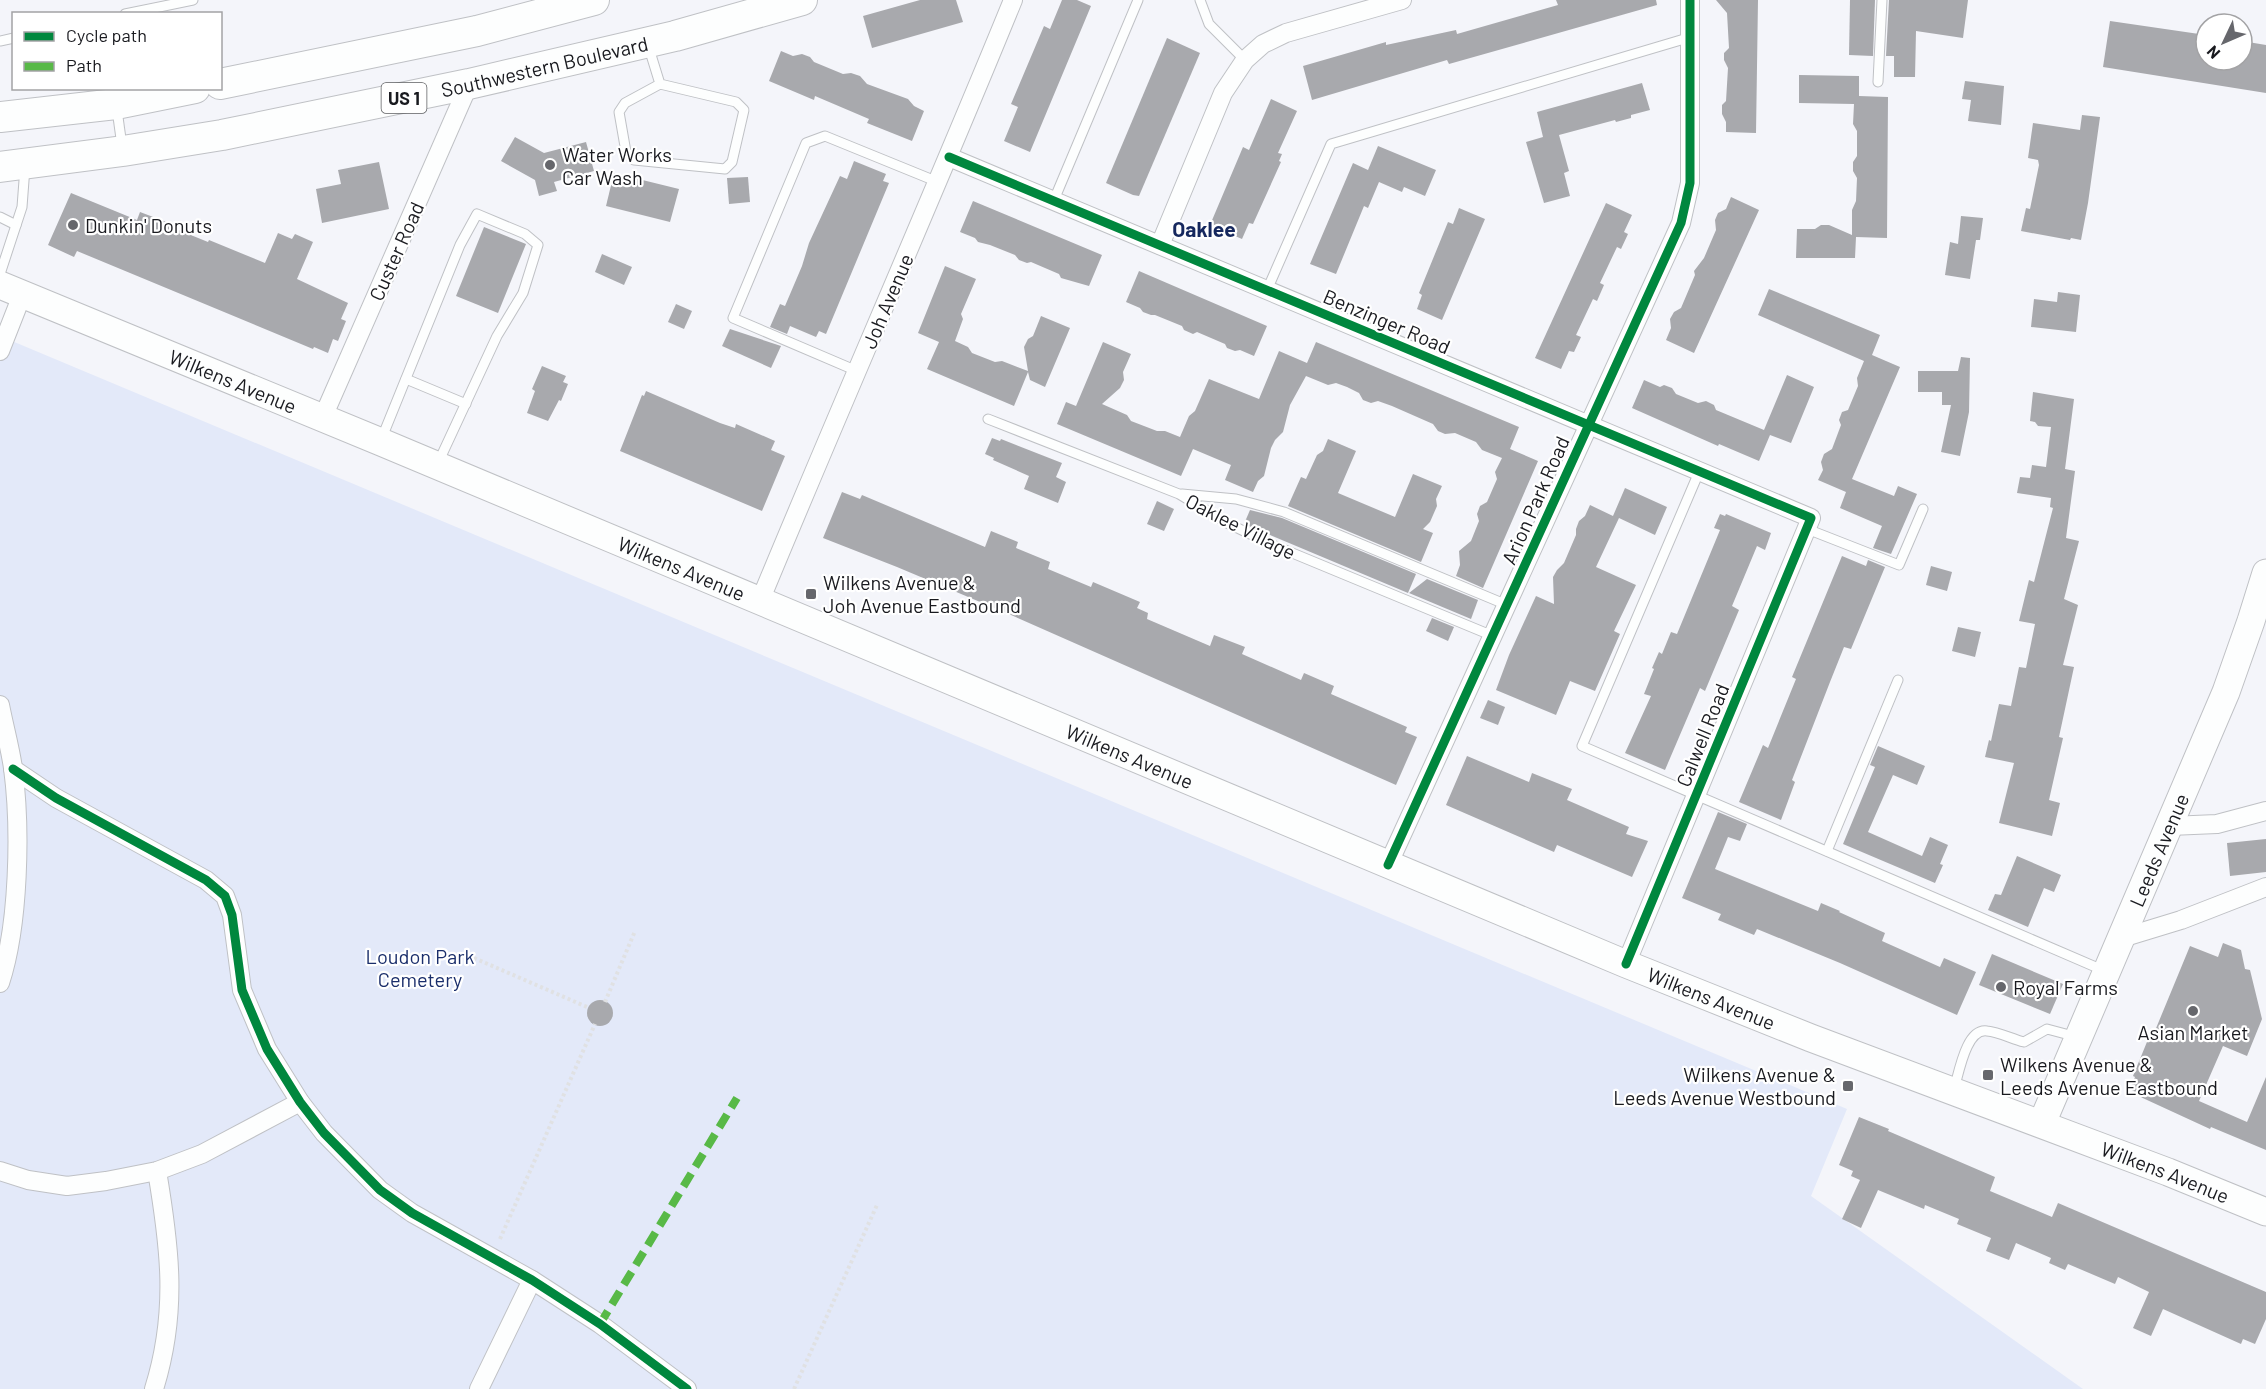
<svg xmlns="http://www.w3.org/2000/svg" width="2266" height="1389" font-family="Barlow,sans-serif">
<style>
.green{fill:#e3e9f9}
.building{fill:#a8a9ad}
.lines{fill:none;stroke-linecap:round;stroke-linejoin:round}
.lane-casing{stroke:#bfc1c5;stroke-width:11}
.street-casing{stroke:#bfc1c5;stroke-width:20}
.secondary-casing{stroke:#bfc1c5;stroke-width:29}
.primary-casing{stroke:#bfc1c5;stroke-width:32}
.path{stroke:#e0e1e3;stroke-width:4;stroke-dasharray:3 3;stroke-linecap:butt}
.lane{stroke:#fdfefe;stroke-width:9}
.street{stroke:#fdfefe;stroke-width:18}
.secondary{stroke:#fdfefe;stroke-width:27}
.primary{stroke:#fdfefe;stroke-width:30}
.quiet{stroke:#58b947;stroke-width:8;stroke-dasharray:15 8;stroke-linecap:butt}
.cycleway-casing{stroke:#fff;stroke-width:13}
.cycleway{stroke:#00873e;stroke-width:9}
.poi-dot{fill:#66676c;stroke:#fff;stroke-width:2}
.labels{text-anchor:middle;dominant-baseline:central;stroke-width:4.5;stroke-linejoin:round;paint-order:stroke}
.shield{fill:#fff;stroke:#5e5f62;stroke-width:1.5}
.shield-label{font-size:18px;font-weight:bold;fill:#191a1f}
.street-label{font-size:20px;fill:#191a1f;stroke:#fff}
.poi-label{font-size:20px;fill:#191a1f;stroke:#fff;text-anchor:start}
.park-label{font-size:20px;fill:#1a2e6b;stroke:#fff}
.neighbourhood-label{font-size:21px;font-weight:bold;fill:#16285e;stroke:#fff}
</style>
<rect width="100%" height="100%" fill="#f4f5fa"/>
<path class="green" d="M0,336L1847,1109L1811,1196L2083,1389H0Z"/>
<g class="building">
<path d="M920,0H956L963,22L872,48L863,16Z"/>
<path d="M1062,0H1077L1091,6L1030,152L1004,141L1018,107L1011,104L1044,26L1050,29Z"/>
<path d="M1556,0H1656L1657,5L1449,64L1447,60L1312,100L1303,66L1386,42V45L1456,30L1457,34L1558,5Z"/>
<path d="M1716,0H1758L1756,133L1726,132V122L1722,114V105L1726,101L1728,68L1724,60V53L1729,48L1727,13Z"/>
<path d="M1850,0H1875L1873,56L1849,55Z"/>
<path d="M1889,0H1968L1963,38L1916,31L1915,77H1894V56H1886Z"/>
<path d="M2110,21L2206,35V60H2242V41L2266,45V93L2103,67Z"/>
<path d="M1167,38L1200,53L1139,196L1133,195L1106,183Z"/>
<path d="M781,51L793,56L802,54L810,57L814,62L843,74L851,73L860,76L867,84L908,99L914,106L924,111L912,141L867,123L869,119L815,96L814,100L769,81Z"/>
<path d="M1799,75L1859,76V96L1888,97L1887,238L1856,237L1855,258H1796L1797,229H1815L1821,225H1829L1852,235V210L1856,201L1857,178L1853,171V162L1857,156V131L1853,124L1854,104L1799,103Z"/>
<path d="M1965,81L2004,86L2001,125L1968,121L1971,100L1962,99Z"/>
<path d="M1642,83L1650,110L1631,115V118L1616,122L1615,120L1559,135L1569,171L1564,173L1570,196L1544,203L1526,142L1543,137L1537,112Z"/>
<path d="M1271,99L1297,111L1278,153L1282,154L1279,161L1281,162L1253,224L1249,223L1242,239L1210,225L1243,147L1249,150Z"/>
<path d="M2082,115L2100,117L2088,203L2081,240L2071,238L2070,240L2021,231L2026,208L2030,209L2039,165L2038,160L2028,158L2033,123L2080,130Z"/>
<path d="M515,137L544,153L586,142L594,171L554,182L557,191L539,196L535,180L501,161Z"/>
<path d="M1378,146L1436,170L1425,196L1404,187L1402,192L1379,182L1368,208L1364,206L1336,274L1310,264L1353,163L1368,170Z"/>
<path d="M854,161L886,174L883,181L889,183L826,334L819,331L816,337L790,326L787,334L770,327L780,304L785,306L802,266L809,243L840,176L847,179Z"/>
<path d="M379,162L389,209L322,223L316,189L341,184L338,170Z"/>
<path d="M614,173L679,189L670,222L606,206Z"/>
<path d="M748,177L750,202L729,204L727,178Z"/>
<path d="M71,193L137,220L140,212L177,226L176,229L208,242L209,240L265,263L278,233L292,239L295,234L313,242L297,279L348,303L341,319L346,321L338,341L333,339L328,353L314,347L313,349L77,251L74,257L48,245Z"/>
<path d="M1731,197L1759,210L1694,353L1666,340L1671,328L1670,319L1674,312L1681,308L1695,275L1694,271L1704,258L1716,230L1715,220L1718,213L1726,209Z"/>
<path d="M973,201L1102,255L1089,286L1061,278L1059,274L1031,262L1027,263L1019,260L1015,255L990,245L978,242L975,238L960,232Z"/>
<path d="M1606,203L1632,215L1624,232L1628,234L1621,249L1617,247L1600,283L1604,285L1597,301L1593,299L1576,335L1581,337L1574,352L1569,351L1561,369L1535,358Z"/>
<path d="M1459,208L1485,219L1442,320L1417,309L1422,295L1419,293L1448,222L1453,224Z"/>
<path d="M1961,216L1983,218L1980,240H1976L1970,279L1945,275L1950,242L1958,244Z"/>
<path d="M484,227L526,244L498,313L456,296Z"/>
<path d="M602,254L632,267L624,285L595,272Z"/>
<path d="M945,266L976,279L961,314L963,319L955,341L968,347L972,353L995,362L1002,361L1028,371L1024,347L1028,339L1033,336L1041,316L1070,328L1045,387L1030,380L1028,372L1014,406L927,369L939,342L918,333Z"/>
<path d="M1139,271L1267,326L1254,356L1240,350L1235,351L1227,348L1225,344L1197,332L1193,334L1184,330L1182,326L1155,315H1151L1143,312L1140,308L1126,302Z"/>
<path d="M1769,289L1880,335L1872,355L1900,367L1852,479L1894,496L1898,486L1917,494L1891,554L1873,548L1882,526L1840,508L1846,492L1818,480L1823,470L1821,462L1824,454L1832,449L1841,425L1839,420L1842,412L1848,410L1858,386L1857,378L1864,361L1758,315Z"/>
<path d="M2058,292L2080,295L2076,332L2031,327L2034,299L2057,302Z"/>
<path d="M676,304L692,311L684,329L668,322Z"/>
<path d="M730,329L781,346L771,368L722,346Z"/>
<path d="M1103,342L1131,354L1123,372L1124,380L1120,388L1102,404L1127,415L1131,421L1157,431H1165L1180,437L1189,416L1195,411L1209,379L1259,399L1279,351L1307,363L1316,342L1519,427L1510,449L1538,461L1483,588L1456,576L1460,565L1459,551L1471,541L1479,521L1477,514L1480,506L1487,502L1497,479L1495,472L1502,458L1482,450L1476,442L1455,433L1445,434L1438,431L1433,424L1392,406L1378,401L1371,403L1363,400L1359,393L1347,387L1336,383L1328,385L1306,376L1290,405L1283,432L1275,440L1271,448L1264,476L1258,481L1253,492L1225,480L1231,465L1193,449L1181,476L1057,424L1066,402L1076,406Z"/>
<path d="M1961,357L1970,358L1969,412L1960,456L1941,452L1951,405H1942V392H1918V371H1958Z"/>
<path d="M542,366L566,376L563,382L568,384L561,401L559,400L548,421L527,413L535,391L532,389Z"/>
<path d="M1787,375L1814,387L1791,443L1770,435L1759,461L1719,444L1718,446L1632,408L1644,380L1660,387L1664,385L1672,388L1676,394L1698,403L1706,401L1714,405L1716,410L1764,430Z"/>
<path d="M646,391L720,423L735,428L736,424L775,441L771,450L785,456L762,511L620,451L642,395L644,396Z"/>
<path d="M2033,392L2074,399L2065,469L2075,471L2066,538L2079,541L2064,599L2078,605L2063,665L2074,667L2059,737L2063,738L2049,800L2060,803L2052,836L1999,823L2014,763L1985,757L1989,740L1991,741L1999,704L2011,706L2019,667L2026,668L2035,624L2019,621L2029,580L2034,582L2053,508L2050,507L2051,498L2017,493L2020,477L2030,478L2032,465L2046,467L2051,427L2038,426L2035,422L2030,421Z"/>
<path d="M992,438L1000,441L1001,439L1062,463L1056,477L1066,482L1058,503L1024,489L1029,476L993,460L994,458L985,454Z"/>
<path d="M1328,439L1356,451L1338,493L1395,517L1413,474L1442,486L1436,499L1437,506L1430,522L1423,529L1433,533L1421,562L1288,506L1301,477L1306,479L1317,455L1323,451Z"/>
<path d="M1625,488L1667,507L1655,535L1619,518L1596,567L1636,585L1614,631L1620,634L1595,691L1570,681L1556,715L1496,690L1509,655L1536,596L1554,604L1553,577L1557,570L1564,563L1576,535V529L1579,521L1585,516L1590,505L1613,516Z"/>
<path d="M842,492L860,499L862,495L985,547L991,531L1018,542L1016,548L1050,562L1048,569L1091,587L1093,582L1140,602L1137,608L1148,613L1147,619L1210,646L1214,635L1245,647L1242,654L1301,680L1304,673L1334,686L1331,694L1407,727L1405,732L1417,737L1396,785L1011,615L897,567L823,538Z"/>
<path d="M1157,501L1174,509L1164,531L1147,524Z"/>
<path d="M1250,510L1282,518L1416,574L1408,593L1244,524Z"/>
<path d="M1720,514L1725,516L1726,514L1771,533L1765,550L1757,546L1732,606L1739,610L1705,691L1700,688L1665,770L1625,753L1651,696L1644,694L1654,669L1652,668L1659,652L1662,654L1671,632L1677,634L1720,530L1714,528Z"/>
<path d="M1842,556L1866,566L1868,560L1885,567L1851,649L1844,647L1830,682L1792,780L1795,782L1781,820L1739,802L1763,745L1768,748L1796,679L1792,677Z"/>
<path d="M1931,566L1952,572L1947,591L1926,585Z"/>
<path d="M1427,579L1478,600L1471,619L1409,593Z"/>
<path d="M1432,618L1454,627L1448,641L1426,631Z"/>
<path d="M1958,627L1981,632L1975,657L1952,651Z"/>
<path d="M1488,700L1505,707L1498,725L1480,718Z"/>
<path d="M1878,746L1925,766L1917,785L1893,775L1868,832L1922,856L1930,837L1948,845L1940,864L1943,865L1935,883L1843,844L1875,767L1870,765Z"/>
<path d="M1467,756L1529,782L1532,773L1572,789L1567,800L1629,827L1626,834L1648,841L1632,877L1557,845L1554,852L1446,805Z"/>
<path d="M1718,812L1747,824L1740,841L1728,837L1715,869L1818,911L1821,903L1840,911L1839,912L1885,933L1882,941L1940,967L1944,958L1976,972L1957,1015L1840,963L1757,929L1754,935L1718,920L1721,914L1682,898Z"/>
<path d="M2266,839V872L2230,876L2227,843Z"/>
<path d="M2017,856L2061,875L2054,892L2044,888L2028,927L1988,910L1995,894L2001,895Z"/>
<path d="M2223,943L2241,950L2245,969L2250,970L2262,1019L2247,1056L2223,1046L2199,1101L2247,1122L2266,1077V1150L2211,1127L2210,1129L2134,1094L2135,1092L2130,1089L2135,1077L2133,1076L2149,1037L2152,1038L2190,946L2218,957Z"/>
<path d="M1992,954L2063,984L2050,1014L1979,985Z"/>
<circle cx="600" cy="1013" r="13"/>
<path d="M1859,1117L1889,1129L1888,1131L1995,1177L1990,1191L2052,1217L2058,1203L2266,1292V1319L2255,1344L2243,1339L2241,1344L2163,1309L2151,1336L2133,1328L2149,1292L2118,1277L2115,1284L2068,1264L2065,1270L2049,1263L2051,1258L2016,1243L2009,1260L1986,1251L1991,1238L1957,1224L1959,1219L1925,1205L1924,1209L1878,1190L1861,1228L1842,1219L1860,1180L1851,1176L1853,1171L1839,1165Z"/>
</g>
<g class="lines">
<g class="lane-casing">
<g id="lane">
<path d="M1200,0L1209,24L1245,60"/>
<path d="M125,14L193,0"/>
<path d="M0,41L14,38"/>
<path d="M648,45L660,84L625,103L619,112L626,152L634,160L725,169L732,162L744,110L736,102L660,84"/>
<path d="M1878,82L1882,0"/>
<path d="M114,88L122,146"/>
<path d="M1054,200L1138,0"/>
<path d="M0,217L16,225"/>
<path d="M0,274L22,207L25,167"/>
<path d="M1267,290L1331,144L1691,37"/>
<path d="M857,371L733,318L806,143L825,136L938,182"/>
<path d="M406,379L466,404"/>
<path d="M988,419L1179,494L1227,523L1273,545L1493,636"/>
<path d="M381,440L460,245L477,214L525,234L538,245L523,293L497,336L438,463"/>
<path d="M1699,472L1582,746L2105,971"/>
<path d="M1182,494L1236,499L1284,512L1507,605"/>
<path d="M1807,529L1899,565L1923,509"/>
<path d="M1827,851L1898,680"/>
<path d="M1954,1089C1959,1073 1966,1028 1987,1031C1999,1032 2012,1039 2024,1042L2047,1029L2077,1037"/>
</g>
</g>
<g class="street-casing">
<g id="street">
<path d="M949,157L1811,518L1626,964"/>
<path d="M1160,245L1223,93L1245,60L1263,44L1286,33L1402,0"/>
<path d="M0,351L22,295"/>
<path d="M323,417L469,84"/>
<path d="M760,601C843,400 931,201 1013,0"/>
<path d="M0,705C4,726 10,747 13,768C21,829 19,925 0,983"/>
<path d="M13,769L56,798L206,880L225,896L232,915L242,990L267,1049L300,1102L324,1133L380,1190L412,1213L532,1280L600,1324L687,1389"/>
<path d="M2170,826L2217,824L2266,811"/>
<path d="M1388,865L1681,223L1690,183V0"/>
<path d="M2122,938L2181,920L2266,887"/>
<path d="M0,1171L28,1180L67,1186L106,1181L157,1171L202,1154L300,1102"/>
<path d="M154,1389C178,1312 170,1248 157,1171"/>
<path d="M479,1389L532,1280"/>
</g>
</g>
<g class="secondary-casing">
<g id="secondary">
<path id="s1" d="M0,285L381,442L1626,964L1811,1038L2168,1172L2266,1212"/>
<path id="s2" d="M2042,1123L2226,692L2251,621L2266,573"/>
</g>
</g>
<g class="primary-casing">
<g id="primary">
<path d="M220,84L477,31L594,0"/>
<path d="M0,117L116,104L195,88"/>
<path id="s3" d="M0,167L123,151L222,135L469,84L675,36L802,0"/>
</g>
</g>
<g class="path">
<path d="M474,958L587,1007"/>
<path d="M605,1002L635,931"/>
<path d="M500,1239L595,1024"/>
<path d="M794,1389L877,1205"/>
</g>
<use href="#lane" class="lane"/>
<use href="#street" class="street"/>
<use href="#secondary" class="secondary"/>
<use href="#primary" class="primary"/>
<path class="quiet" d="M600,1324L737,1098"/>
<g class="cycleway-casing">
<g id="cycleway">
<path d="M949,157L1811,518L1626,964"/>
<path d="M13,769L56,798L206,880L225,896L232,915L242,990L267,1049L300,1102L324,1133L380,1190L412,1213L532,1280L600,1324L687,1389"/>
<path d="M1388,865L1681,223L1690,183V0"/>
</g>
</g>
<use href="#cycleway" class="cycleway"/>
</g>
<g class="poi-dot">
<circle cx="550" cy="165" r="6"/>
<circle cx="73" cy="225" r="6"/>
<rect x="805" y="588" width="12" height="12" rx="3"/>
<circle cx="2001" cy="987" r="6"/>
<circle cx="2193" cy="1011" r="6"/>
<rect x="1982" y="1069" width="12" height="12" rx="3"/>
<rect x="1842" y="1080" width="12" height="12" rx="3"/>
</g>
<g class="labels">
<rect class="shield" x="381.5" y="83" width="45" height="30" rx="4.5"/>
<g class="shield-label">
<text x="404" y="98">US 1</text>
</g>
<g class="street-label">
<text stroke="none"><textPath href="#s3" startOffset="554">Southwestern Boulevard</textPath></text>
<text transform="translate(396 251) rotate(-66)">Custer Road</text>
<text transform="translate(887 301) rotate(-67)">Joh Avenue</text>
<text transform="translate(1387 321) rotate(23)">Benzinger Road</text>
<text stroke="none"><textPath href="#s1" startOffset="252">Wilkens Avenue</textPath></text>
<text transform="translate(1535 500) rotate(-66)">Arion Park Road</text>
<text transform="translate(1241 526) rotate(27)">Oaklee Village</text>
<text stroke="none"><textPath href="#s1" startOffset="738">Wilkens Avenue</textPath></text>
<text transform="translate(1702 735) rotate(-68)">Calwell Road</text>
<text stroke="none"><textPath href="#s1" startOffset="1224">Wilkens Avenue</textPath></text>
<text stroke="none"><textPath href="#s2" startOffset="297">Leeds Avenue</textPath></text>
<text stroke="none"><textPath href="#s1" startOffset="1854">Wilkens Avenue</textPath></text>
<text stroke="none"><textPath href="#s1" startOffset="2340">Wilkens Avenue</textPath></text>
</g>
<g class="poi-label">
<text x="562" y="154">Water Works<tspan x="562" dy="23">Car Wash</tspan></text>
<text x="85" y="225">Dunkin' Donuts</text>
<text x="823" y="582">Wilkens Avenue &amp;<tspan x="823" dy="23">Joh Avenue Eastbound</tspan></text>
<text x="2013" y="987">Royal Farms</text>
<text x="2193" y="1032" text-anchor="middle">Asian Market</text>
<text x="2000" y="1064">Wilkens Avenue &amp;<tspan x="2000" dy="23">Leeds Avenue Eastbound</tspan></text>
<text x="1836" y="1074" text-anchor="end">Wilkens Avenue &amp;<tspan x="1836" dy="23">Leeds Avenue Westbound</tspan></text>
</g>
<g class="park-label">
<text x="420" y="956">Loudon Park<tspan x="420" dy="23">Cemetery</tspan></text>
</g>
<g class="neighbourhood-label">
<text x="1204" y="228">Oaklee</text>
</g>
</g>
<rect x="12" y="12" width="210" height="78" fill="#ffffff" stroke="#a3a3a5" stroke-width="1.5"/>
<rect x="24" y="32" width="30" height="9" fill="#00873e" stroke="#a3a3a5" stroke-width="1.5"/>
<text x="66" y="42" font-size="18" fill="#191a1f">Cycle path</text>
<rect x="24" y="62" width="30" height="9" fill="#58b947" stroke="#a3a3a5" stroke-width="1.5"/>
<text x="66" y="72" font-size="18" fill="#191a1f">Path</text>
<g transform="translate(2224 42) rotate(226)"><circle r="28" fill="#ffffff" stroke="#a3a3a5" stroke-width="1.5"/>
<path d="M0-4.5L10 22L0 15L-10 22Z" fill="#66676c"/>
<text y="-9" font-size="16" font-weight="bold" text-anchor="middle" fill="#191a1f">N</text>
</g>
</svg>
